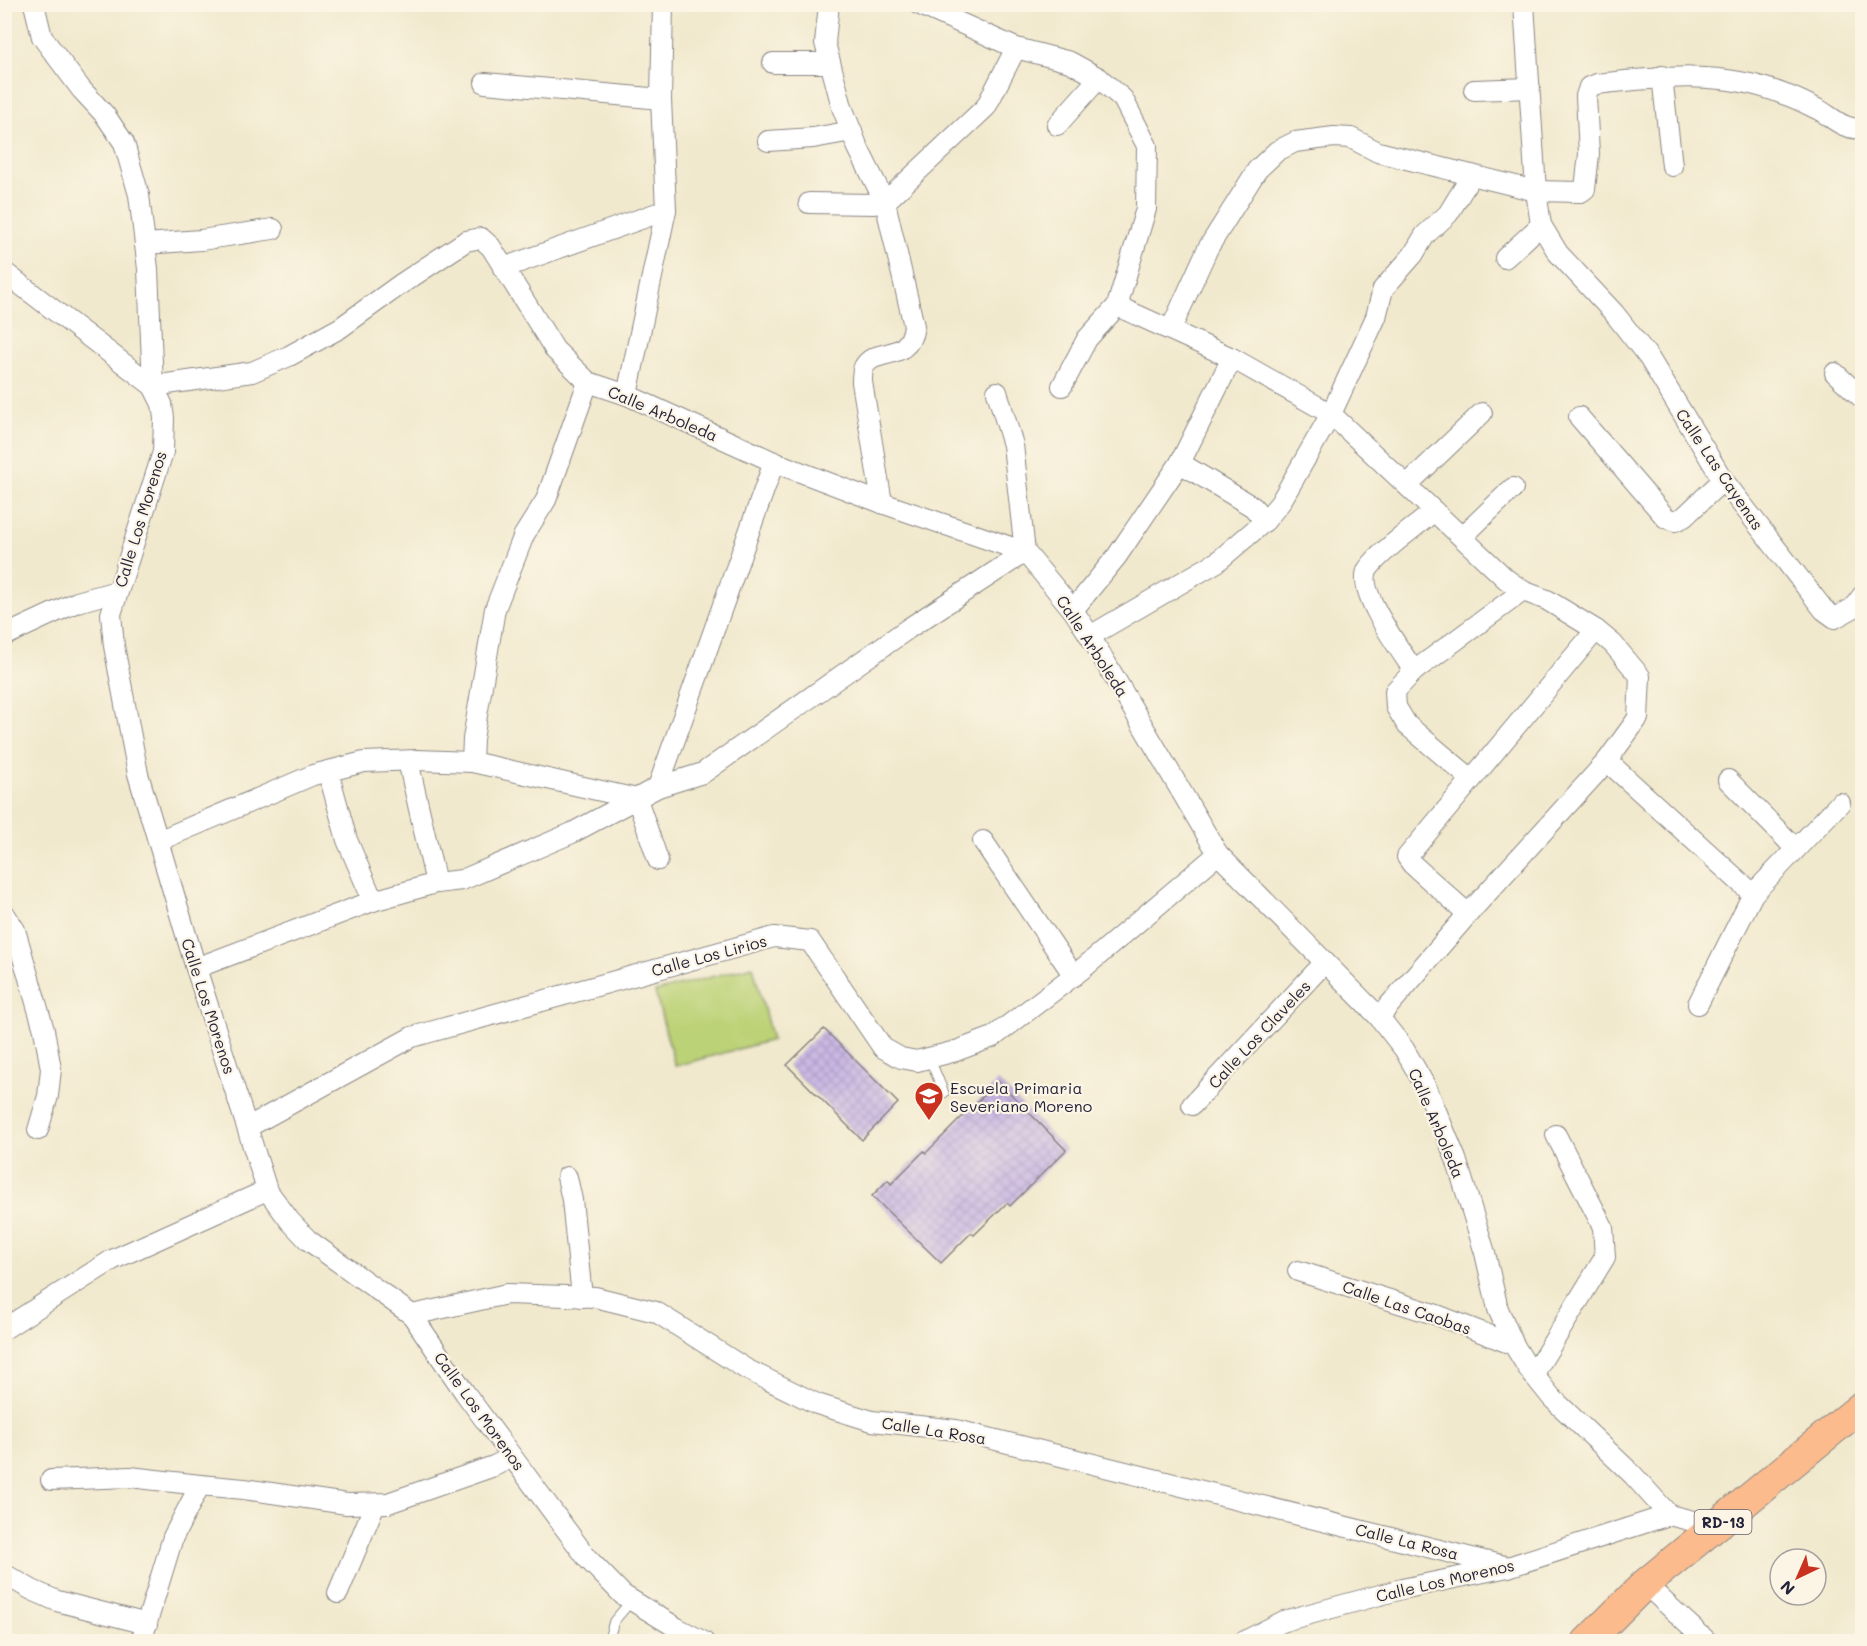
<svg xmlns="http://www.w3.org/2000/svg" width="1867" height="1646" font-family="Mali,sans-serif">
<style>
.pitch{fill:#bcd276;stroke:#6f7a58;stroke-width:1.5}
.building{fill:url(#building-cross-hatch)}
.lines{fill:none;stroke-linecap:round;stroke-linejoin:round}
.service-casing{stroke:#8a8684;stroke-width:11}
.minor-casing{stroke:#8a8684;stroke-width:22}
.primary-casing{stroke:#8a8684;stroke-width:32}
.service{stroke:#fff;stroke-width:9}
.minor{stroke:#fff;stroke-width:20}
.primary{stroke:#fbbb8d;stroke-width:30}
.labels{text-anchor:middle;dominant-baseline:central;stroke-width:4.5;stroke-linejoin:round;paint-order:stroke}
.shield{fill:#fcf5e5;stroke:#63616e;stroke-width:1.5}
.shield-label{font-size:15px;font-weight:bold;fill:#22223b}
.street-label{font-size:16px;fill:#22223b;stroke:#fcf5e5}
.poi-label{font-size:16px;fill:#22223b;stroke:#fcf5e5;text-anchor:start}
</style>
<defs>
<pattern id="building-cross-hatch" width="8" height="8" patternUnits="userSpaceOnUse" patternTransform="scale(1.5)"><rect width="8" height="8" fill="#cab7e3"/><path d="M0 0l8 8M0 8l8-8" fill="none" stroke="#ad9dc4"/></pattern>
</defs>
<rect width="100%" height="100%" fill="#fcf5e5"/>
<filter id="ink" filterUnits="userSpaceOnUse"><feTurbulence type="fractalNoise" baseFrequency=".0167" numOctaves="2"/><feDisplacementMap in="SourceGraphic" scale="12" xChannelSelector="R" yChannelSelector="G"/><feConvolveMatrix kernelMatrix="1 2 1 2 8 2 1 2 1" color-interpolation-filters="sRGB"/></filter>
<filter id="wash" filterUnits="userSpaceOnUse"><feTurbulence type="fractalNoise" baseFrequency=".008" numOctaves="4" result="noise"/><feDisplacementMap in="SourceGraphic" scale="24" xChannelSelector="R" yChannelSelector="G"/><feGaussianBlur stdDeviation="1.35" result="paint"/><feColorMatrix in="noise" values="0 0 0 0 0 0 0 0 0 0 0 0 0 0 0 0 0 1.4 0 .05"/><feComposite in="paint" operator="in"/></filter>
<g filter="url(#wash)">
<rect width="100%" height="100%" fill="#f1e9cd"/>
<path class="pitch" d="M753,966L772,1040L675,1066L655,992Z"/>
<g id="blocks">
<g class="building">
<path d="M824,1029L898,1103L862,1140L787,1065Z"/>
<path d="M998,1081L1066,1150L1010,1206L1007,1203L974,1235L971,1233L941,1263L872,1196L888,1180L891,1184L924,1151L926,1153Z"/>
</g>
</g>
</g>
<g filter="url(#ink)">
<use href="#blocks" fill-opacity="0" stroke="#8a8684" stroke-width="1.5"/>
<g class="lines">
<g class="service-casing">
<g id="service">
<path d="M929,1057L944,1093"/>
<path d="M608,1642L614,1621L632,1600"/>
</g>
</g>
<g class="minor-casing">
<g id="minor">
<path d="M34,4L42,37L81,89L105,115L124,143L139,195L148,269L153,386L252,372L289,356L340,328L401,284L466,241L481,238L491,247L555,350L588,382L627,395L774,462L882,503L1025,552L1073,610L1090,636L1218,854L1379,1017L1404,1049L1427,1089L1456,1159L1485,1253L1498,1309L1514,1345L1528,1368L1552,1398L1633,1475L1669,1515"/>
<path d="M829,4L825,43L842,107L858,148L885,202L914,326C909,364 875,346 864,367C862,371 862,377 862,382L882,503"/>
<path d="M918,4L1016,48"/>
<path d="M1524,4L1536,191L1541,225L1558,253L1614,313L1649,358L1723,480L1824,610L1835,618L1853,608L1862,596"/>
<path d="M773,63H830"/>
<path d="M1662,76L1672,166"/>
<path d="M485,83L661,99"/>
<path d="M1474,90L1530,88"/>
<path d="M1057,125L1099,78"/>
<path d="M768,141L813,138L852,131"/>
<path d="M809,203L874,204L885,202L986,107L1016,48L1070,62L1099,78L1123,99L1147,146L1146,209L1117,306L1087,339L1062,386"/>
<path d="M145,244L201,240L273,229"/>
<path d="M1505,258L1541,225"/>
<path d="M503,268L666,210"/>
<path d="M4,272L153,386L162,404L164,418L163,452L111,614L114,646L138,774L196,968L267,1190L290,1221L308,1240L412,1315L465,1393L587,1558L623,1595L677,1628L704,1642"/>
<path d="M1117,306L1232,358L1331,414L1506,579L1523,591L1547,600L1596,630L1613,644L1640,676L1638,718L1607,761L1468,914L1379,1017"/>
<path d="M1171,329L1208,248L1257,170L1277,151L1295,142L1334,137L1351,138L1378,152L1536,191L1581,192L1585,189L1589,154L1586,96L1589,87L1597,84C1660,77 1723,70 1783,94C1796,98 1809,105 1821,111C1834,119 1846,131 1862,128"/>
<path d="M1835,373L1862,398"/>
<path d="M997,392L1013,445L1025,552"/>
<path d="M627,395L666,210L661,99L663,4"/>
<path d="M1579,417L1666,518L1675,521L1684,517L1723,480"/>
<path d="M1180,463L1253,507L1265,521"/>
<path d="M1407,485L1482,413"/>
<path d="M1462,537L1513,488"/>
<path d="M1073,610L1117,556L1180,463L1232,358"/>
<path d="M4,636L77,602L117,591"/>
<path d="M1090,636L1217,562L1265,521L1280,503L1331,414L1376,317L1383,289L1413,255L1425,235L1448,214L1472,175"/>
<path d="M1414,671C1402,652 1355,590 1368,569C1381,550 1416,527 1434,511"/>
<path d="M408,761L436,883"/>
<path d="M1607,761L1753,894"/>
<path d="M472,762L473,739L495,609L524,535L546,500L588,382"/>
<path d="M328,771L347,840L373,901"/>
<path d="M1471,779L1407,725L1396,707L1395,691L1414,671L1523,591"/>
<path d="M1728,780L1796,849"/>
<path d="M658,787L774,462"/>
<path d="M158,841L313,775L364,762L417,760L472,762L637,799L658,860"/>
<path d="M983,841L1074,976"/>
<path d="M4,913L15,930L44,1030L51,1069L48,1096L38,1130"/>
<path d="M1468,914L1412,864L1407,857L1596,630"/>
<path d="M196,968L373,901L436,883L462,880L572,833L658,787L703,773L909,628L1025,552"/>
<path d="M1698,1004L1753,894L1840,803"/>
<path d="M1192,1105L1325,962"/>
<path d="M248,1127L412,1037L774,937L810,941L883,1048L901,1058L917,1061L956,1051L993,1037L1081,970L1218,854"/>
<path d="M567,1177L572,1200L582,1297"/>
<path d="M1298,1271L1437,1315L1514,1345"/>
<path d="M412,1315L507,1294L595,1297L656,1312L746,1369L817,1404L872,1421L956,1430L1508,1567"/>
<path d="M4,1329L112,1260L267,1190"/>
<path d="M1533,1375L1605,1257L1603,1227L1556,1135"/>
<path d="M51,1480L130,1477L200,1485"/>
<path d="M4,1574L32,1590L57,1601L147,1624"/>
<path d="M1645,1584L1708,1642"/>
<path d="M338,1593L375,1504"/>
<path d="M141,1642L173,1537L200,1485L244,1489L347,1504L388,1503L494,1466L512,1457"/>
<path d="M1243,1642L1284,1621L1402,1589L1508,1567L1669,1515L1717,1527"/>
</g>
</g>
<g class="primary-casing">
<path id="primary" d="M1587,1642L1645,1584L1862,1406"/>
</g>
<use href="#service" class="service"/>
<use href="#minor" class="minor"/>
<use href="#primary" class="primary"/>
</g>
</g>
<defs>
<g id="school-pin" transform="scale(1.5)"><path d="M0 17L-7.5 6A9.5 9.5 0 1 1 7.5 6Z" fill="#c8321e" stroke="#fcf5e5"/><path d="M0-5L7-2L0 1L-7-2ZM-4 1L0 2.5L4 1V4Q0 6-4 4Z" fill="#fff"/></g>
</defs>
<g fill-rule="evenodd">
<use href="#school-pin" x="929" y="1096"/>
</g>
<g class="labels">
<rect class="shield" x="1694.5" y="1510" width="57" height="24" rx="4.5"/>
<g class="shield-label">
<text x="1723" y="1522">RD-13</text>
</g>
<g class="street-label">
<text transform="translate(663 413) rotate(23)">Calle Arboleda</text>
<text transform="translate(1720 469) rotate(56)">Calle Las Cayenas</text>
<text transform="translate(140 519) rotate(-73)">Calle Los Morenos</text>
<text transform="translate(1093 646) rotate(57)">Calle Arboleda</text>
<text transform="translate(709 955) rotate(-15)">Calle Los Lirios</text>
<text transform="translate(209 1006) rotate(72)">Calle Los Morenos</text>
<text transform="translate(1259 1034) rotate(-47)">Calle Los Claveles</text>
<text transform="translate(1437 1123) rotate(67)">Calle Arboleda</text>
<text transform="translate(1407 1307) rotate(19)">Calle Las Caobas</text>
<text transform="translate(480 1411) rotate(54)">Calle Los Morenos</text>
<text transform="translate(934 1430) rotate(9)">Calle La Rosa</text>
<text transform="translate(1407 1541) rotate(14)">Calle La Rosa</text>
<text transform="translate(1445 1580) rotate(-13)">Calle Los Morenos</text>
</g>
<g class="poi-label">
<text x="950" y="1087">Escuela Primaria<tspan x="950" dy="18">Severiano Moreno</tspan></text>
</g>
</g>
<rect width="1867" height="1646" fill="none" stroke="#fcf5e5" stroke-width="24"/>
<g transform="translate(1798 1577) rotate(224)"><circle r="28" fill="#fcf5e5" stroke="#a5a1a1" stroke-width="1.5"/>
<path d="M0-4.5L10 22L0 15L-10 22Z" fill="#c8321e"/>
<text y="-9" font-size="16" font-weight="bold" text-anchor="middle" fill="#22223b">N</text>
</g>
</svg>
